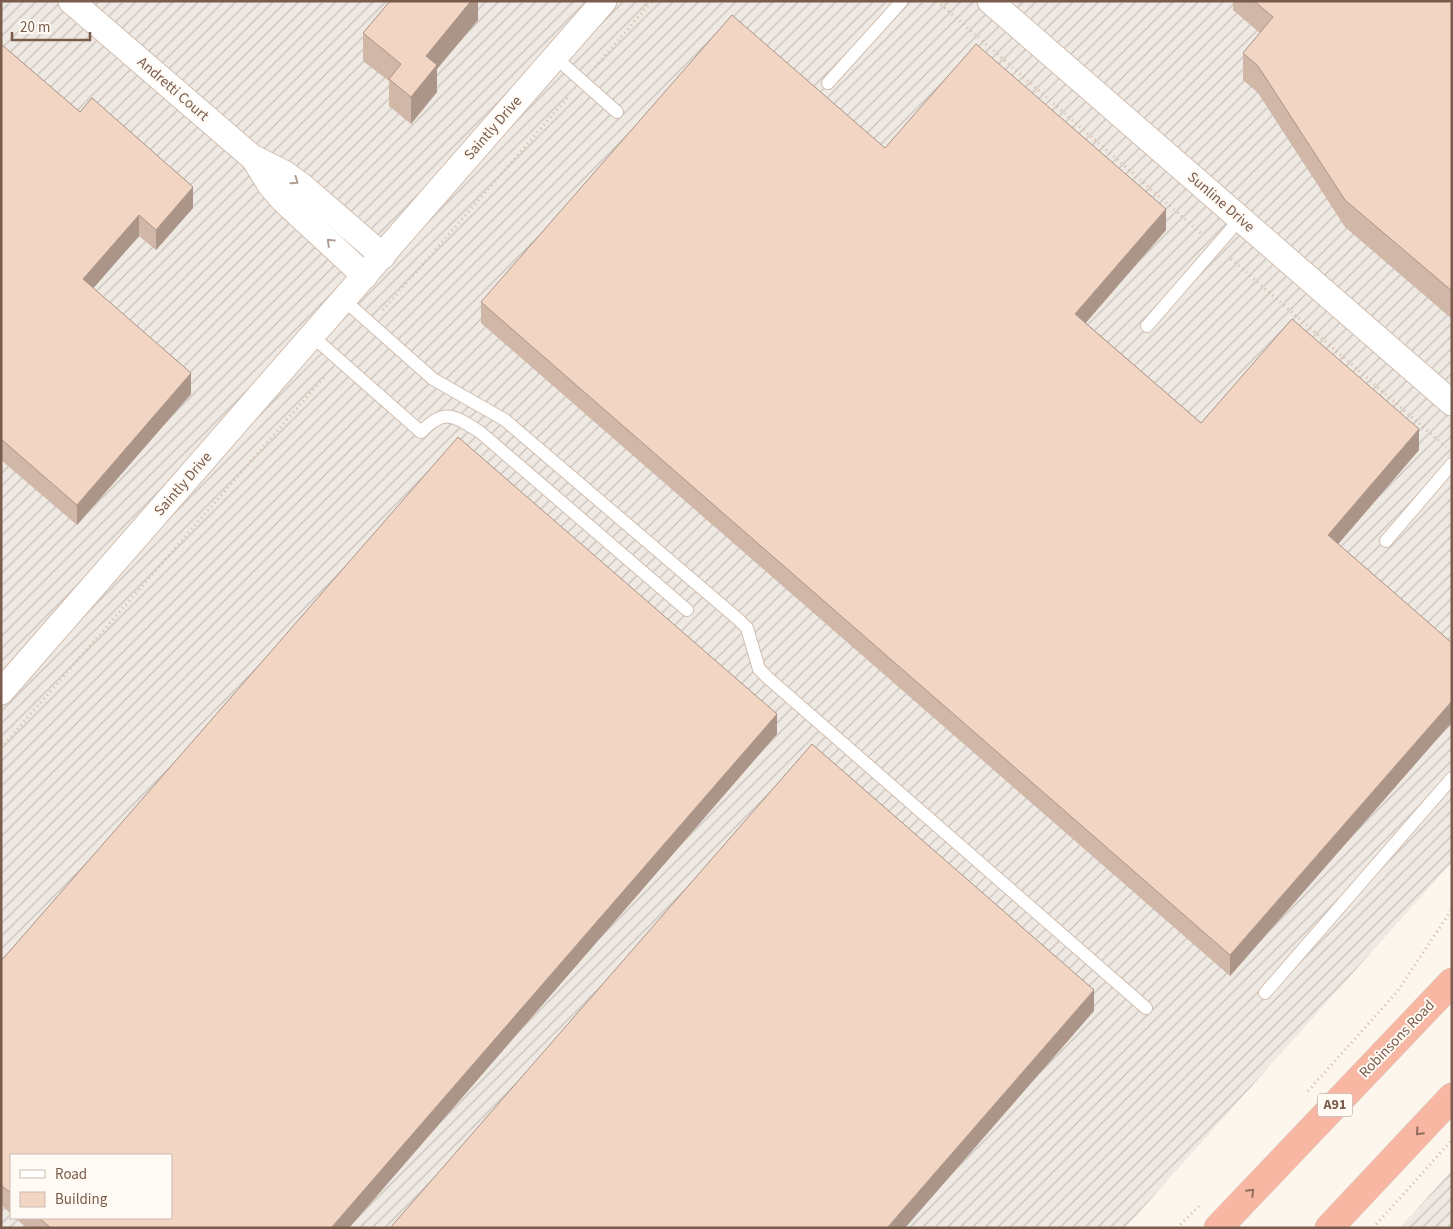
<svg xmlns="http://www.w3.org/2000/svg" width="1453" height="1229" font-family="'Source Sans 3',sans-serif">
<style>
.industrial{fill:url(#industrial-furrows);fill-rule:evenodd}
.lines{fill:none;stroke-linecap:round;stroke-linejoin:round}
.lane-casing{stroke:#d1beb0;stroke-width:14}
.street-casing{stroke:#d1beb0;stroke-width:27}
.highway-casing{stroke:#dad1cd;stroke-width:29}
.path{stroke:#d9b8a5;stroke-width:3;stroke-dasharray:1 4;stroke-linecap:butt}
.lane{stroke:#fff;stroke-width:12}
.street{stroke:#fff;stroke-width:25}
.highway{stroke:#f7b7a3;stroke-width:28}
.wall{fill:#d1b7a8}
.shaded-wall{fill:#aa9588}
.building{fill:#f3d5c3;stroke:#aa9588}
.oneway{stroke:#af9d94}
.oneway2{stroke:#936e5e}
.labels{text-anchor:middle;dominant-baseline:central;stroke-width:4;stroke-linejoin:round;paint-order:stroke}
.shield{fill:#fffaf3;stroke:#a28b7f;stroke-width:1}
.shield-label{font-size:14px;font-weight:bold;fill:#7a5c4d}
.street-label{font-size:15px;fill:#7a5c4d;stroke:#fffaf3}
</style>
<defs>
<pattern id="industrial-furrows" width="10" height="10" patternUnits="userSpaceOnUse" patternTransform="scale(1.25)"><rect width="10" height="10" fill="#efe9e4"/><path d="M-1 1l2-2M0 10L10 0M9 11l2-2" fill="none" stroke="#c7c0bb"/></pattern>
</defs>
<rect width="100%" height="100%" fill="#fdf6ec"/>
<g class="industrial">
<path d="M1,1H1452V862L1125,1228H1ZM11,1155H171V1218H11Z"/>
<path d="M1452,1170V1228H1400Z"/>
</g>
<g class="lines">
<g class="lane-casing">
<g id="lane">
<path d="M555,57L617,112"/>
<path d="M828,83L902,1"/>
<path d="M344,300L433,379L505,420L739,620L747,628L759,669L768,678L1146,1008"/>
<path d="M1147,326L1240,219"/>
<path d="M312,336L421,432C445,407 454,416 480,432L687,610"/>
<path d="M1386,541L1452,464"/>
<path d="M1265,993L1452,778"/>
</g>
</g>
<g class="street-casing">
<g id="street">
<path d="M71,1L252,157L284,173L302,186L383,256"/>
<path d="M990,1L1452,403"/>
<path d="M254,159L270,185L283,200L365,276"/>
<path d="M1,692L604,1"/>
</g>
</g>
<g class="highway-casing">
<g id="highway">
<path d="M1218,1228L1452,982"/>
<path d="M1329,1228L1452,1097"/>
</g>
</g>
<g class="path">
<path d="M937,1L1203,235"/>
<path d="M595,67L652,1"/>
<path d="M1231,259L1446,447"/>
<path d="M383,310L569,96"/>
<path d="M1,748L326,375"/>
<path d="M1308,1091L1397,992L1452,909"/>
<path d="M1177,1228L1201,1204"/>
<path d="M1373,1228L1452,1140"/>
</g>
<use href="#lane" class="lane"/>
<use href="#street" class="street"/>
<use href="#highway" class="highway"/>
</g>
<g class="wall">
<path d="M478,1V20L437,69V92L411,124L389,106V81L363,61V33Z"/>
<path d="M1233,1H1452V319L1345,227L1258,93L1243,80V53L1260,33L1233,10Z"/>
<path d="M1,44L80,112L193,208L156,250L139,236L93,288L191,394L77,525L1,460Z"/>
<path d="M885,148L1166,230L1086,323L1201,423L1419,450L1338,544L1452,643V722L1230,976L481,323V302Z"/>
<path d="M777,734L349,1228H27L15,1218H171L11,1155V1214L1,1205V961Z"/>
</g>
<g class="shaded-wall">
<path d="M466,1H478V20L437,69V92L411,124V97L426,56Z"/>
<path d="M193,187V208L156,250V230Z"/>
<path d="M1166,209V230L1075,335V314Z"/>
<path d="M139,215V236L83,300V279Z"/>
<path d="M191,373V394L77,525V505Z"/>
<path d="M1419,429V450L1328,556V535Z"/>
<path d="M1452,701V722L1230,976V955Z"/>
<path d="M777,714V734L349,1228H331Z"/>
<path d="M1094,990V1011L905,1228H887Z"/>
</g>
<g class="building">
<path d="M390,1H471L426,56L437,65L411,97L389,79L401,64L363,33Z"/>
<path d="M1254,1H1452V291L1345,200L1258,66L1243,53L1273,17Z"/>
<path d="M732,15L885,148L976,44L1166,209L1075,314L1201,423L1292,319L1419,429L1328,535L1452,643V701L1230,955L481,302Z"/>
<path d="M1,44L80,112L92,98L193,187L156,230L139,215L83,279L191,373L77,505L1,439Z"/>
<path d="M458,437L777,714L331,1228H51L39,1218H171V1155H11V1193L1,1185V961Z"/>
<path d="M812,744L1094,990L887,1228H390Z"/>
</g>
<defs><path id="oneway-chevron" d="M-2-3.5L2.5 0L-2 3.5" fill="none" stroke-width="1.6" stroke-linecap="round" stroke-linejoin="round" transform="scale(1.25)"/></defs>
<g class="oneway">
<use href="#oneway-chevron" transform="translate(295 181) rotate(35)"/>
<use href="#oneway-chevron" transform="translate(330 242) rotate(-137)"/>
</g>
<g class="oneway2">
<use href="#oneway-chevron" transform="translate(1419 1132) rotate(133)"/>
<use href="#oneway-chevron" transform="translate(1251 1192) rotate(-46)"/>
</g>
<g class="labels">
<rect class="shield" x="1317.5" y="1093.5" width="35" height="23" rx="4"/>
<g class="shield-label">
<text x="1335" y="1105">A91</text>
</g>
<g class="street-label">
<text transform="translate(173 89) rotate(41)">Andretti Court</text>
<text transform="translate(493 128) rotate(-49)">Saintly Drive</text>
<text transform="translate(1221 202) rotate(41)">Sunline Drive</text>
<text transform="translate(183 484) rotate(-49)">Saintly Drive</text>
<text transform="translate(1397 1039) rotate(-46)">Robinsons Road</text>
</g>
</g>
<rect width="1453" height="1229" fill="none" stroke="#7a5c4d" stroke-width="5"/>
<rect x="10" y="1154" width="162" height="65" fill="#fffaf3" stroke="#cabbb1"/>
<rect x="20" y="1170" width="25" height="8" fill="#ffffff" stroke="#cabbb1"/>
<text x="55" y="1179" font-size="15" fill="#7a5c4d">Road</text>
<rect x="20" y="1192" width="25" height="15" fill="#f3d5c3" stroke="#cabbb1"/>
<text x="55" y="1204" font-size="15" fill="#7a5c4d">Building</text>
<path d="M12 32v8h78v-8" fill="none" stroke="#7a5c4d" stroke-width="2.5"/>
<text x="20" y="32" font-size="15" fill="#7a5c4d" stroke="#fffaf3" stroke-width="4" paint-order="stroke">20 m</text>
</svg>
